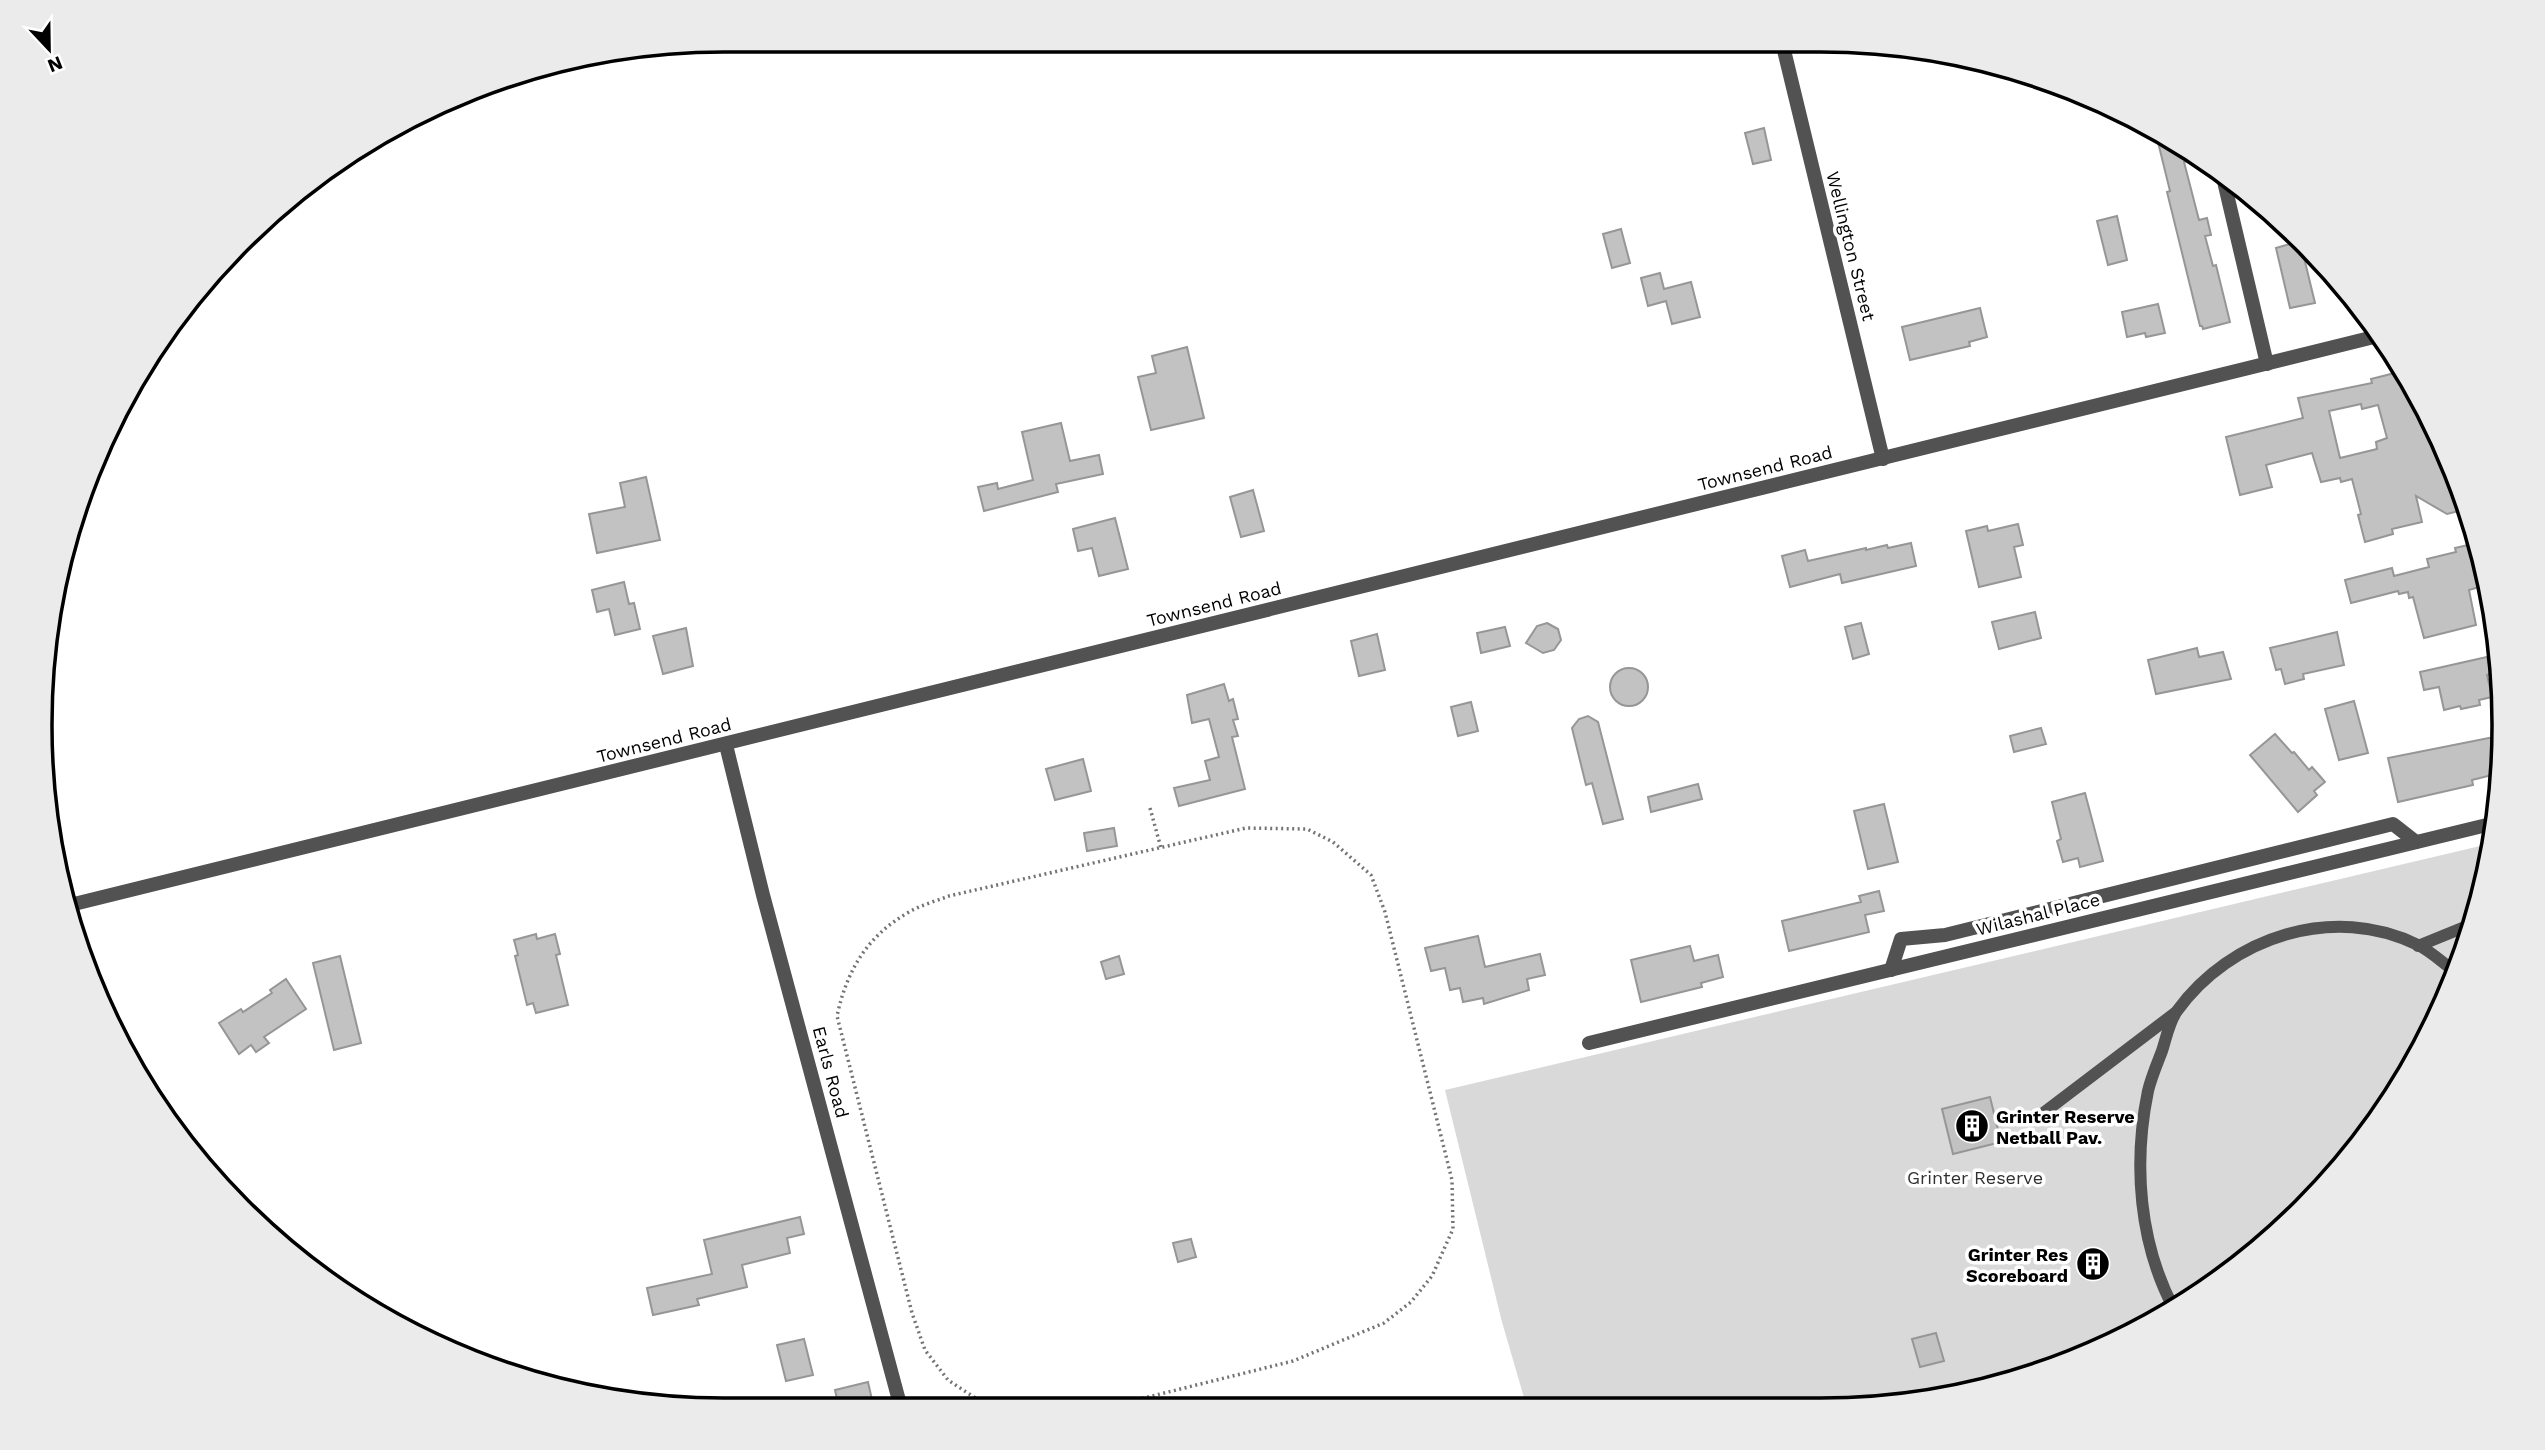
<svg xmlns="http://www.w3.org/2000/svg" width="2545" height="1450" font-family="'Work Sans',sans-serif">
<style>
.green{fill:#d9d9d9}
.building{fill:#c2c2c2;stroke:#969696;stroke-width:2;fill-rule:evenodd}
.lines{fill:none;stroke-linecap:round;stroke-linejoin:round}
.path{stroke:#747474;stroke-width:3.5;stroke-dasharray:2 3.5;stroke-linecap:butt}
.service{stroke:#525252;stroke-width:12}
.minor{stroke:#525252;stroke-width:14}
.tertiary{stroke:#525252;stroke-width:14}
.labels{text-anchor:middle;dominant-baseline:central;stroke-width:7;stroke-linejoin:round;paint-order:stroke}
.street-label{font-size:18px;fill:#000;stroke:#fff}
.poi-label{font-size:18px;font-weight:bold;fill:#000;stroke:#fff;text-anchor:start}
.park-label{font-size:18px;fill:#303030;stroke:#fff}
.rim{fill:none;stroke:#000;stroke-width:3.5}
</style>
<rect width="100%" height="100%" fill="#fff"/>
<path class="green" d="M2493,843L2492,858L2453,987L2390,1105L2304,1209L2163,1318L2040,1374L1865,1408H1527L1502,1322L1445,1090Z"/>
<g class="building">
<path d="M1764,128L1771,160L1753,164L1745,133Z"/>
<path d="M2156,134L2187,149L2190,160L2184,162L2199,220L2207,218L2211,235L2205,236L2213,266L2216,265L2230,322L2203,329L2202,326H2200L2167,192L2170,191Z"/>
<path d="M2117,216L2127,260L2108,265L2097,221Z"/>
<path d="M1621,229L1630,263L1612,268L1603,234Z"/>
<path d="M2300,241L2315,303L2290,308L2276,248Z"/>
<path d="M1660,273L1664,289L1691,282L1700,317L1672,324L1666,301L1648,306L1641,278Z"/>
<path d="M2158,304L2165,333L2146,337L2145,333L2127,337L2122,312Z"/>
<path d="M1980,308L1987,337L1969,342L1970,346L1910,360L1902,327Z"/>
<path d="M1187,347L1204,418L1151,430L1138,377L1156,373L1152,356Z"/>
<path d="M2403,371L2452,463L2467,509L2447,514L2416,496L2422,522L2392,529L2393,534L2365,542L2358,515L2361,514L2352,479L2341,482L2340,478L2321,482L2312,453L2266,465L2272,487L2240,495L2226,437L2303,418L2298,398L2372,383L2371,379ZM2361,404L2362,409L2378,405L2387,438L2376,442L2377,449L2340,458L2329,411Z"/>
<path d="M1061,423L1070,461L1099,455L1103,474L1056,484L1058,492L984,511L978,487L997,483L998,489L1033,480L1022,432Z"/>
<path d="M646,477L660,540L597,553L589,514L625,507L620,483Z"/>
<path d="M1253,490L1264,531L1241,537L1230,497Z"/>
<path d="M1115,518L1128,569L1099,576L1092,548L1078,551L1073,529Z"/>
<path d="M2018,524L2023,545L2014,547L2021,577L1979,587L1966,531L1987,526L1988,531Z"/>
<path d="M1911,543L1916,566L1842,583L1840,574L1790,587L1782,556L1805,550L1808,561L1866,548V550L1887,545L1888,548Z"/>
<path d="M2477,543L2489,584L2469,590L2476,625L2424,638L2413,597L2409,598L2408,592L2399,594L2398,591L2351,603L2345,580L2392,568L2394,576L2429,567L2427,559L2456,552L2455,548Z"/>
<path d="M624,582L629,604L634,603L640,629L615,635L609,609L597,612L592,590Z"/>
<path d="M2035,612L2041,638L1999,649L1992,622Z"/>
<path d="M1547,623L1558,629L1561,640L1554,650L1543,653L1526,643L1537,626Z"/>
<path d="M1861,623L1869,654L1853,659L1845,627Z"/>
<path d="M1505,627L1510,646L1481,653L1477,633Z"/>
<path d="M686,628L693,666L663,674L653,636Z"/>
<path d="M2337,632L2344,665L2303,674L2304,679L2285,684L2281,669L2276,670L2270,648Z"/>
<path d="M1377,634L1385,670L1359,676L1351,641Z"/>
<path d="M2197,648L2199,657L2223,652L2231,679L2156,694L2148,660Z"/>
<path d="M2487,657L2491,674L2487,675L2492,697L2479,700L2480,705L2461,709L2460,706L2444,710L2439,687L2424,690L2420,672Z"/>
<circle cx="1629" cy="687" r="19"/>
<path d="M1224,684L1229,701L1233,699L1238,719L1233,720L1238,736L1232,737L1245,789L1179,806L1174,788L1210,780L1205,761L1219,757L1209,719L1192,723L1187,695Z"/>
<path d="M2354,701L2368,753L2339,760L2325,709Z"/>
<path d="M1471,702L1478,731L1458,736L1451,707Z"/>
<path d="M1588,716L1598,722L1623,819L1603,824L1592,783L1586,785L1572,728L1579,719Z"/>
<path d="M2041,728L2046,744L2014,752L2010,736Z"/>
<path d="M2275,734L2292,753L2294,752L2309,770L2312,767L2325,782L2314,791L2317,795L2298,812L2250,755Z"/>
<path d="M2504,735L2500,773L2472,780L2473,785L2398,802L2388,758Z"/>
<path d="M1083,759L1091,791L1055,800L1046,769Z"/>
<path d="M1698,784L1702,799L1651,812L1648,797Z"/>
<path d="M2085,793L2103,861L2080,867L2078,858L2063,862L2057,841L2061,839L2052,802Z"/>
<path d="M1884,804L1898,862L1868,869L1854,811Z"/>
<path d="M1114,828L1117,846L1087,851L1084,833Z"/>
<path d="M1879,891L1884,911L1865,915L1869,932L1789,951L1782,921L1861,902L1859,896Z"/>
<path d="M536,934L537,939L555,934L560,954L556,955L568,1005L536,1013L533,1003L527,1005L515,956L518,955L514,940Z"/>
<path d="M1478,936L1485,967L1540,954L1545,975L1527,979L1529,990L1484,1004L1483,998L1463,1002L1460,988L1450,990L1445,968L1431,971L1425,948Z"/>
<path d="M1690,946L1694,961L1718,955L1723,977L1701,983L1702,987L1641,1002L1631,960Z"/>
<path d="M340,956L361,1043L334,1050L313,963Z"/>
<path d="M1119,956L1124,974L1106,979L1101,962Z"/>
<path d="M286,979L306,1009L264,1037L269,1043L256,1052L251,1045L239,1054L219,1023L241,1009L243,1012L272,993L270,990Z"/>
<path d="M1990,1097L2001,1142L1953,1154L1942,1109Z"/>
<path d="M800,1217L804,1234L787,1238L790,1253L742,1265L747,1287L697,1299L699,1305L653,1315L647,1288L712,1274L704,1240Z"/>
<path d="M1191,1239L1196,1257L1178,1262L1173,1243Z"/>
<path d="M1936,1333L1944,1361L1920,1367L1912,1339Z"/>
<path d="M804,1339L813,1375L786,1381L777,1345Z"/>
<path d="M868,1382L873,1404L857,1408H839L835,1390Z"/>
</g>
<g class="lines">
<g class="path">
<path d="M1150,808L1161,848"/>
<path d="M1006,1408L983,1403L948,1380L925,1350L912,1313L837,1016C847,970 867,936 909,912C921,905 936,901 949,896L1246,828L1307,829L1333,842L1371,875L1385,912L1452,1180L1453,1229L1432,1276L1411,1302L1384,1323L1293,1361L1136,1400L1089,1408"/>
</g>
<g class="service">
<path d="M2418,946L2472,924"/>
<path d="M2042,1114L2175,1013"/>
<path d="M2174,1309C2139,1243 2133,1164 2148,1091C2151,1078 2157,1064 2162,1051C2166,1039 2169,1022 2177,1011C2230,937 2334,903 2418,945C2432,952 2444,964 2457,973"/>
</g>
<g class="minor">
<path d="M1782,42L1883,459"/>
<path d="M2222,173L2267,364"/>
<path d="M726,745L763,895L901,1408"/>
<path d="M1891,970L1901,939L1945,935L2393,824L2416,842"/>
<path d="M1589,1043L2495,823"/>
</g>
<path class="tertiary" d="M66,906L2382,335"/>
</g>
<defs>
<g id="building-disc" transform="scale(1.75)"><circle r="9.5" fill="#000" stroke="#fff"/><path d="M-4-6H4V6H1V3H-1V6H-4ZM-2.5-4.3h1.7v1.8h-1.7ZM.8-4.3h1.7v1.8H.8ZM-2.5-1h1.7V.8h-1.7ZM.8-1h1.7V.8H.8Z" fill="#fff"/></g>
</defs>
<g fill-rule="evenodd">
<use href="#building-disc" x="1972" y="1126"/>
<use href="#building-disc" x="2093" y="1264"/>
</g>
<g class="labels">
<g class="street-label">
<text transform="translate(1851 246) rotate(76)">Wellington Street</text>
<text transform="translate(1765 468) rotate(-14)">Townsend Road</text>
<text transform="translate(1214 604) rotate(-14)">Townsend Road</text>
<text transform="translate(664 740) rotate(-14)">Townsend Road</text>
<text transform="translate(2038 914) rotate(-14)">Wilashal Place</text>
<text transform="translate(831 1072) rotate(75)">Earls Road</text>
</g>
<g class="poi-label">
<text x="1996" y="1116">Grinter Reserve<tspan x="1996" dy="21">Netball Pav.</tspan></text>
<text x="2068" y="1254" text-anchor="end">Grinter Res<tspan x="2068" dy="21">Scoreboard</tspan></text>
</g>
<g class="park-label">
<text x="1975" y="1177">Grinter Reserve</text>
</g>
</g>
<path d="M0 0H2545V1450H0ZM724 52H1820A672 672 0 0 1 2492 724V726A672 672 0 0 1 1820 1398H724A672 672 0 0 1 52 726V724A672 672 0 0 1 724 52Z" fill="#ebebeb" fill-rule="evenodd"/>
<path class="rim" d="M724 52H1820A672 672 0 0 1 2492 724V726A672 672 0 0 1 1820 1398H724A672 672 0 0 1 52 726V724A672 672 0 0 1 724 52Z"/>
<g transform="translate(49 49) rotate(158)" stroke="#ffffff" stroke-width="5" paint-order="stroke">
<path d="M0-5L12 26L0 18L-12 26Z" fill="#000000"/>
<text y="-10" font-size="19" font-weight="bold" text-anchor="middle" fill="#000000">N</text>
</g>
</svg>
